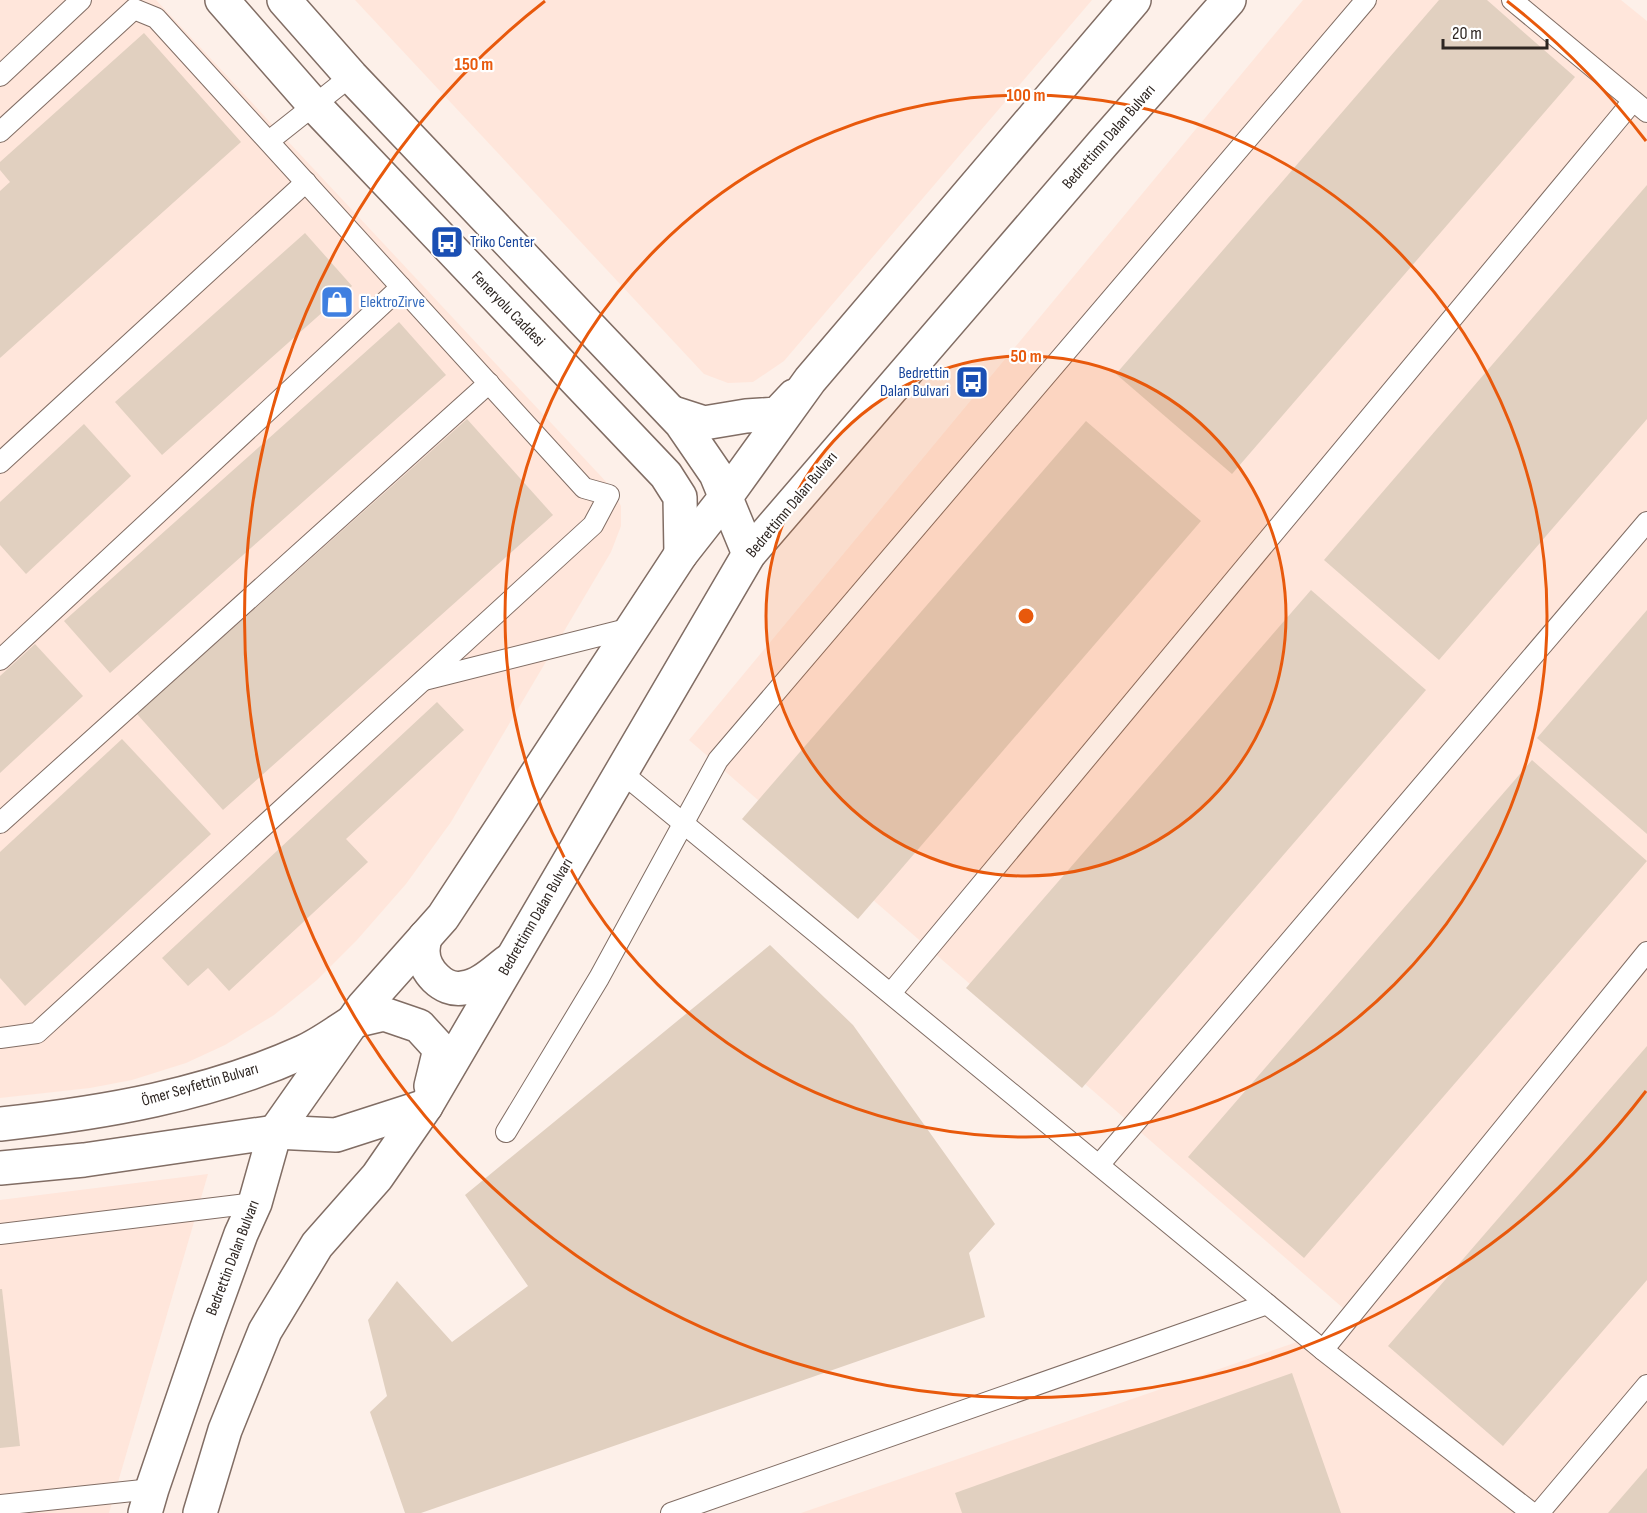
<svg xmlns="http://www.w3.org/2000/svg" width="1647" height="1513" font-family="'Sofia Sans Condensed',sans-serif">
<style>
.built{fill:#ffe6db}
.building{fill:#e1d0c0}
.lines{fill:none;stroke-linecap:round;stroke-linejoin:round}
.service-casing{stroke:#816d64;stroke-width:22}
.tertiary-casing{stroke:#816d64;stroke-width:36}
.secondary-casing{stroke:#816d64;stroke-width:36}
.service{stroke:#fff;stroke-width:20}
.tertiary{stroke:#fff;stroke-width:33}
.secondary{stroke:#fff;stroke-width:33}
.ring{fill:none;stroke:#e8590c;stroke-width:3}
.labels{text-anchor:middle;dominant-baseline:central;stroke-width:4.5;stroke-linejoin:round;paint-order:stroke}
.street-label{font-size:16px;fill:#2e2622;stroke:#fff}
.transit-label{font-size:16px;fill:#164399;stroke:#fff;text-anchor:start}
.shop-label{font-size:16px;fill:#366cbe;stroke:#fff;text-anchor:start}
.centre{fill:#e8590c;stroke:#fff;stroke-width:3}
.ring-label{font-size:18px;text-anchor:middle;font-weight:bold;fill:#e8590c;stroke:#fff;stroke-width:4.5;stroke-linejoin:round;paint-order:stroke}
</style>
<rect width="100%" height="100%" fill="#fdf0e9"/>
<g class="built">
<path d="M0,0H156L610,486L621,506V526L611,552L451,822L406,884L357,940L317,980L274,1015L225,1045L186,1063L132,1080L90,1088L0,1098Z"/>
<path d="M355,0H1092L784,361L753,382L728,383L704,374Z"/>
<path d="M1303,0H1621L1647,21V1513H801L1358,1321L689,740Z"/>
<path d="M208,1174L109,1513H0V1200Z"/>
</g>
<g class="building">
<path d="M1439,0H1487L1575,77L1232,474L1116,374Z"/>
<path d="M144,33L241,142L0,358V191L10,182L0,170V162Z"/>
<path d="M1647,185V419L1439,660L1324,560Z"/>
<path d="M305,233L352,286L162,455L115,402Z"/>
<path d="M399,322L446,375L110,673L64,621Z"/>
<path d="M467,419L553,515L223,810L137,714Z"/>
<path d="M1086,421L1201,521L858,919L742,819Z"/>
<path d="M84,424L131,476L26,574L0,545V502Z"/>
<path d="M1311,590L1426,690L1082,1088L966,988Z"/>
<path d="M1647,610V834L1537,738Z"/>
<path d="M35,644L83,696L0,773V676Z"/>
<path d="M437,702L464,730L346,839L368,862L229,991L208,968L188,986L162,958Z"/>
<path d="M122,739L211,834L25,1006L0,978V852Z"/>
<path d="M1532,760L1647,861L1304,1258L1188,1157Z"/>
<path d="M770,945L853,1025L995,1224L969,1253L985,1317L421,1513H405L370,1412L387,1396L368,1320L397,1281L452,1342L528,1286L465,1195Z"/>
<path d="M1647,1046V1280L1503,1446L1388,1346Z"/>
<path d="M0,1289H2L20,1446L0,1448Z"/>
<path d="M1292,1373L1341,1513H962L955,1493Z"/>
<path d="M1647,1468V1513H1608Z"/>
</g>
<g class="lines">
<g class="service-casing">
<g id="service">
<path d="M1512,0L1647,112"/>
<path d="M0,76L81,0"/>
<path d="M0,132L134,9L156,18L584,488L609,495L593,525L37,1033L0,1038"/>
<path d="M269,141L351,76"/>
<path d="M0,463L306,182"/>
<path d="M0,660L401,287"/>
<path d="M424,680L631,628"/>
<path d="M621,772L1323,1350L1532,1513"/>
<path d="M0,823L489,383"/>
<path d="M891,993L1633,101"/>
<path d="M506,1132L599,978L718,760L1366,0"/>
<path d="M1099,1165L1647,522"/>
<path d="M0,1234L255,1203"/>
<path d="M1323,1350L1647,952"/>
<path d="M0,1505L152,1489"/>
<path d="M671,1513L1267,1304"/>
<path d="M1539,1513L1647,1385"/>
</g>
</g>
<g class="tertiary-casing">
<g id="tertiary">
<path d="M0,1124C103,1113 208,1095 303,1052C321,1044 338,1031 354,1021"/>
<path d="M0,1168L84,1160L275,1132"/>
</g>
</g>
<g class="secondary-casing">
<g id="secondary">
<path d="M222,0L314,105L666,475L680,497L681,554"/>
<path d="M284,0L351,76L681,423L716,474L749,554"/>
<path d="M673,413L704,423L746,416L777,414L794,396"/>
<path d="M425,937C424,942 423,947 423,951C423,970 443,992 463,988C480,986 494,972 507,962"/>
<path d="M354,1021L384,1014L419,1026L440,1049L431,1086"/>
<path d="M275,1132L336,1135L426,1106"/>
<path d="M145,1513L152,1489L208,1325L241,1234L255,1203L275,1132L363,1007L443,917L681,554L725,498L810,380L1134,0"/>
<path d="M200,1513L225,1430L265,1331L317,1245L377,1177L426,1106L749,554L1103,143L1229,0"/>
</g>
</g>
<use href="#service" class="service"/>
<use href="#tertiary" class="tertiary"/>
<use href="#secondary" class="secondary"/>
</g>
<circle cx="1026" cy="616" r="260" fill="#e8590c" fill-opacity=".12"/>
<g class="ring">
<circle cx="1026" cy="616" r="260"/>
<circle cx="1026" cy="616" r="521"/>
<path d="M1646 1091A781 781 0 1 1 545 1M1507 1A781 781 0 0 1 1646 141"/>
</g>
<defs>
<g id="bus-square" transform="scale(1.725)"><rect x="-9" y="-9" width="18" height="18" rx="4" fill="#1a4fb4" stroke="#fff"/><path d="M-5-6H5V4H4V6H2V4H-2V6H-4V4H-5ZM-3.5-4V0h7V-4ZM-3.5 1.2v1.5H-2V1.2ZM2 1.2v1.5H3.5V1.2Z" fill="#fff"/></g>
<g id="shop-square" transform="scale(1.725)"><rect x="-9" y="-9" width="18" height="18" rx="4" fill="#3f7fe0" stroke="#fff"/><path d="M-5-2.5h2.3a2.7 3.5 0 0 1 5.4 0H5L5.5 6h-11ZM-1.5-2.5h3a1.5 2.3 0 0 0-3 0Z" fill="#fff"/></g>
</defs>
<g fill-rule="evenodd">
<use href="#bus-square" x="447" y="242"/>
<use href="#shop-square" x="337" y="302"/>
<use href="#bus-square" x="972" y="382"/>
</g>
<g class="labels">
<g class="street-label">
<text transform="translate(1109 137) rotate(-49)">Bedrettimn Dalan Bulvarı</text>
<text transform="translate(508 309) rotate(46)">Feneryolu Caddesi</text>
<text transform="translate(792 505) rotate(-50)">Bedrettimn Dalan Bulvarı</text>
<text transform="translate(536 917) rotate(-60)">Bedrettimn Dalan Bulvarı</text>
<text transform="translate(200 1085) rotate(-16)">Ömer Seyfettin Bulvarı</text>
<text transform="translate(233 1258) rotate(-69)">Bedrettin Dalan Bulvarı</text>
</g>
<g class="transit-label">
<text x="470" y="242">Triko Center</text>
<text x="949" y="373" text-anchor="end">Bedrettin<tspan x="949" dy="18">Dalan Bulvari</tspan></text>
</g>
<g class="shop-label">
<text x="360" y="302">ElektroZirve</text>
</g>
</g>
<circle cx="1026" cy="616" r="9" class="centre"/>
<g class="ring-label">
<text x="474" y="70">150 m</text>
<text x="1026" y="101">100 m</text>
<text x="1026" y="362">50 m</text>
</g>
<path d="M1443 39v9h104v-9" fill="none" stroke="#2e2622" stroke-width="3"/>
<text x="1452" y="39" font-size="18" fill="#2e2622" stroke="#ffffff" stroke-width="4.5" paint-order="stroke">20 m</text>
</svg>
